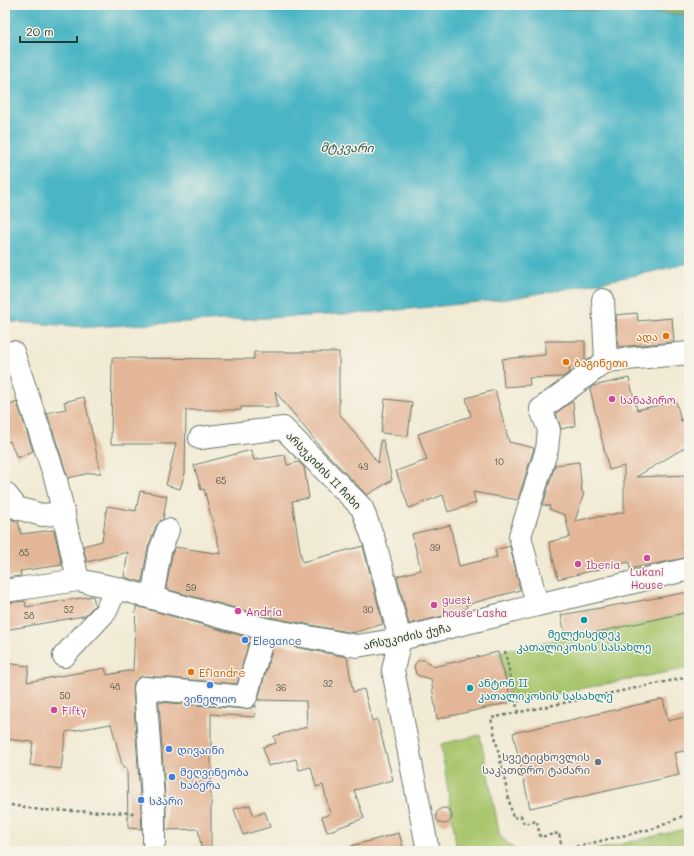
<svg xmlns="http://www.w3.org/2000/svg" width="694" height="856" font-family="Mali,'Noto Sans Georgian',sans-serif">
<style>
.green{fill:#a8c66d;stroke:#648250}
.forest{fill:#86ab60;stroke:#52744a}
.water{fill:#49b5c5;stroke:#34797c}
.building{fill:#e3b697}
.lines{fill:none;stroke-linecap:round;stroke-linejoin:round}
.minor-casing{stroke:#687a6c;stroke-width:24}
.path{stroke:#687a6c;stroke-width:2.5;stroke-dasharray:3 3;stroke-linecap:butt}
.minor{stroke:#fff;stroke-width:22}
.food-dot{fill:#e8710a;stroke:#f7f3e8;stroke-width:1.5}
.hotel-dot{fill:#d1479c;stroke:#f7f3e8;stroke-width:1.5}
.culture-dot{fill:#0f9aa8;stroke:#f7f3e8;stroke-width:1.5}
.shop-dot{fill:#3f7fe0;stroke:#f7f3e8;stroke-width:1.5}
.worship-dot{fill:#6b7280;stroke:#f7f3e8;stroke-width:1.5}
.labels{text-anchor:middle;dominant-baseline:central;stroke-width:3;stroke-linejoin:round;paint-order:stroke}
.number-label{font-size:9px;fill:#505b4d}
.food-label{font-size:11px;fill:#c56008;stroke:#f7f3e8;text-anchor:start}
.hotel-label{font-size:11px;fill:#b23c85;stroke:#f7f3e8;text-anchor:start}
.street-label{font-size:11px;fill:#1f3d34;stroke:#f7f3e8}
.culture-label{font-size:11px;fill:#0d838f;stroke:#f7f3e8}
.shop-label{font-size:11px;fill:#366cbe;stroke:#f7f3e8;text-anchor:start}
.worship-label{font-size:11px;fill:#5b616d;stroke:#f7f3e8;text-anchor:end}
.water-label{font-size:12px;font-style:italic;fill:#2a5b58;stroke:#f7f3e8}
</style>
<rect width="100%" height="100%" fill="#f7f3e8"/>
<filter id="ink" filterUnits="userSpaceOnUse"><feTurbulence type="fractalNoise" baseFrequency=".025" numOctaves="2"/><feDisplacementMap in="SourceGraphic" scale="8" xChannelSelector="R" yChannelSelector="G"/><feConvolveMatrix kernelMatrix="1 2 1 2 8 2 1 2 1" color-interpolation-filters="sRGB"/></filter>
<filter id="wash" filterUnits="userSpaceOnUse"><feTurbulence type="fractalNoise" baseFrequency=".012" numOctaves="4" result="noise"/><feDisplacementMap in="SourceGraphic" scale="16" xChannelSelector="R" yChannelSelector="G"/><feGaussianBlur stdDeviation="0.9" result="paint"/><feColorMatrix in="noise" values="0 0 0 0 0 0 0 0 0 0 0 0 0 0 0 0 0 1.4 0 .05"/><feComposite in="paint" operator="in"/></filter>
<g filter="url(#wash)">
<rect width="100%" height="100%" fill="#f1ead4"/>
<g class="green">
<path d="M689,612V668L512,702L498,652Z"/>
<path d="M480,735L500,836L516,851H457L441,744Z"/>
<path d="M689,828V851H592Z"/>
</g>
<path class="forest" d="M488,5H689V15Z"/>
<path class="water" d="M5,5H488L689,15V263L651,272L577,287L507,299L441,306L364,313L90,327L14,322L5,323Z"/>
<g id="blocks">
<g class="building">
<path d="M637,313L638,321L672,318L674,342L618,347L616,315Z"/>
<path d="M545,341H585V361L577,367L569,368L570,372L563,377L529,378L530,385L504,387L502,359L545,355Z"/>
<path d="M254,352H339V413L378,463L381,440H383L392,480L367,495L323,450L275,391L278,407H241V410H186L185,473L180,489L166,485L176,444H111L112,358L254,359Z"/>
<path d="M629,378L637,410L676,401L681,421L687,420L689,427V445L636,477L689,475V557L630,569L629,562L558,579L549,542L570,537L565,515L549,509L550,506L543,505L555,465L579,462L582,492L584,493L575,521L599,516V517L624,512V466L609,470L590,389L593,386Z"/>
<path d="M495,390L509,442L534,448L518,500L473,492L476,503L448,512L443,495L409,508L396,471L427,460L418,434L471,416L466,398Z"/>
<path d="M84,397L101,473H90L68,478L47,413L66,409L64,402Z"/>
<path d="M385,399L412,402L408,436L381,433Z"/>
<path d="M17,402L33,451L17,458L10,441L5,443V407Z"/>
<path d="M571,402H573L575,426L561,429L556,413Z"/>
<path d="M251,450L254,460L285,455L287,465L299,462L304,467L309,498L292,501L302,562L363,546L383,624L353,633L268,617L166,589L172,554L175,547L221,554L204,489L201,490L194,465Z"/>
<path d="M140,491L167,496L163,519L156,526L148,547L142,582L124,577L128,552L87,562L83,546L102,541L107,506L136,511Z"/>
<path d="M5,513L13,520L18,521L21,534L54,530L62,565L20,571L21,576L5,578Z"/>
<path d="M450,525L459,566L497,557L495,550L510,546L520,590L466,605L467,608L443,614V616L409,624L397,576L421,570L412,534Z"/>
<path d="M689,592V612L566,639L561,615Z"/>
<path d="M93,596L95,605L84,616L5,630V603L25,601L26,607Z"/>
<path d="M136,606L250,638L237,684L146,676L140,677L134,682L133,689L142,829L128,828L127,768H123L111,724L66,732L61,769L30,765L33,742L5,739V663L29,666L27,682L105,668L107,675L133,670Z"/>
<path d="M274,643L347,657L353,692L364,689L372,721L377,719L393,780L354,790L364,818L327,832L322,817L330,814L323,785L316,787L311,767L299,770L296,759L268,766L263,747L276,743L274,736L307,727L306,701L258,700Z"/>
<path d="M498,652L512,702L437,719L431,679L419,676L416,674L414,666L416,663L419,660H423L427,661L433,667Z"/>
<path d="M663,699L668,721L689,716V750L674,753L679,775L530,808L513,733Z"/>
<path d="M159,702L245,709L251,708L256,705L255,717L211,714V851H202L198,829L166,830V812Z"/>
<path d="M250,805L254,816L265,812L270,827L243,835L234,809Z"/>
<circle cx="444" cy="816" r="8"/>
<path d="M399,833L404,851H352L351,846Z"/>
</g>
</g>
</g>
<g filter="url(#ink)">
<use href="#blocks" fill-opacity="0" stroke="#687a6c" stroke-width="1"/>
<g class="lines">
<g class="minor-casing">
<g id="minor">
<path d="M603,300L606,361"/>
<path d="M13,352L56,480L78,580"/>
<path d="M200,438L283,428L362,508L375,543L400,639L393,670L428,851"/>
<path d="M5,493L17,508L42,515L64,513"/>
<path d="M5,591L78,580L116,588L265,629L357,646L400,639L495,616L537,605L689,569"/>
<path d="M152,598L160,551L168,530"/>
<path d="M537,605L520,536L547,449L549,430L541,409L606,361L689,353"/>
<path d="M64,656L106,611L116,588"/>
<path d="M154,842V813L145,688L246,697L265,629"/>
</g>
</g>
<g class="path">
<path d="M505,651L518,712"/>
<path d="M689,677L491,718L513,818L521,816L524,824L537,821L540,837L559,833L562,850L656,828L689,813"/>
<path d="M504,775L522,771"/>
<path d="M5,804L41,810L134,813"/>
</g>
<use href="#minor" class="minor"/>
</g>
</g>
<g class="food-dot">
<circle cx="666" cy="336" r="4"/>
<circle cx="566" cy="362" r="4"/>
<circle cx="191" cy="672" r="4"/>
</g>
<g class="hotel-dot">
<circle cx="612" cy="399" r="4"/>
<circle cx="647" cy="558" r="4"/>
<circle cx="578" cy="564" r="4"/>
<circle cx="434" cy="605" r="4"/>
<circle cx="238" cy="611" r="4"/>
<circle cx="54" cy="710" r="4"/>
</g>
<g class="culture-dot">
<circle cx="584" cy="620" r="4"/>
<circle cx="470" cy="688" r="4"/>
</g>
<g class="shop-dot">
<circle cx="245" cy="640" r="4"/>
<circle cx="210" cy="685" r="4"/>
<circle cx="169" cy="749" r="4"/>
<circle cx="172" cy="777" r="4"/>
<circle cx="141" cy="800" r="4"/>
</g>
<circle class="worship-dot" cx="598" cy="762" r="4"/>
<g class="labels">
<g class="number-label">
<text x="499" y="461">10</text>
<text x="363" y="466">43</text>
<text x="221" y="480">65</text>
<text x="435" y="547">39</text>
<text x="24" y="552">85</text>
<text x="191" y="587">59</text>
<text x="69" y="609">52</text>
<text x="368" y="609">30</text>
<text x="29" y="615">58</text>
<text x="328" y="683">32</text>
<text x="115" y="686">48</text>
<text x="281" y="687">36</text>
<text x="65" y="695">50</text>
</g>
<g class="food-label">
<text x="658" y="336" text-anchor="end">ადა</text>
<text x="574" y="362">ბაგინეთი</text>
<text x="199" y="672">Efiandre</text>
</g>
<g class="hotel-label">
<text x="620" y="399">სანაპირო</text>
<text x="586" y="564">Iberia</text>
<text x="647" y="571" text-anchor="middle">Lukani<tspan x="647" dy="13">House</tspan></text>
<text x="442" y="599">guest<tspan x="442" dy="13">house Lasha</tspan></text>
<text x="246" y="611">Andria</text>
<text x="62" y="710">Fifty</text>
</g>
<g class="street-label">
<text transform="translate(324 470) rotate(46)">არსუკიძის II ჩიხი</text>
<text transform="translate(407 636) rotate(-12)">არსუკიძის ქუჩა</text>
</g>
<g class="culture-label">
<text x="584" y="633">მელქისედეკ<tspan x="584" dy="13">კათალიკოსის სასახლე</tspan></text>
<text x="478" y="682" text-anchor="start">ანტონ II<tspan x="478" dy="13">კათალიკოსის სასახლე</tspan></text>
</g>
<g class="shop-label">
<text x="253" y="640">Elegance</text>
<text x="210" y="698" text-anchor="middle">ვინელიო</text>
<text x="177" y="749">დივაინი</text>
<text x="180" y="771">მეღვინეობა<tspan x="180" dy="13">ხაბერა</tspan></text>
<text x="149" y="800">სპარი</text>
</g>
<g class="worship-label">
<text x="590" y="756">სვეტიცხოვლის<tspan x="590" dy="13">საკათდრო ტაძარი</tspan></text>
</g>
<g class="water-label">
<text transform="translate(347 147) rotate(1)">მტკვარი</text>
</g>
</g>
<rect width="694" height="856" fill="none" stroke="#f7f3e8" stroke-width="20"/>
<path d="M20 36v6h57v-6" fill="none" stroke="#1f3d34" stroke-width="2"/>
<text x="26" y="36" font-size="12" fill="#1f3d34" stroke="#f7f3e8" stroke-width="3" paint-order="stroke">20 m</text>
</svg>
